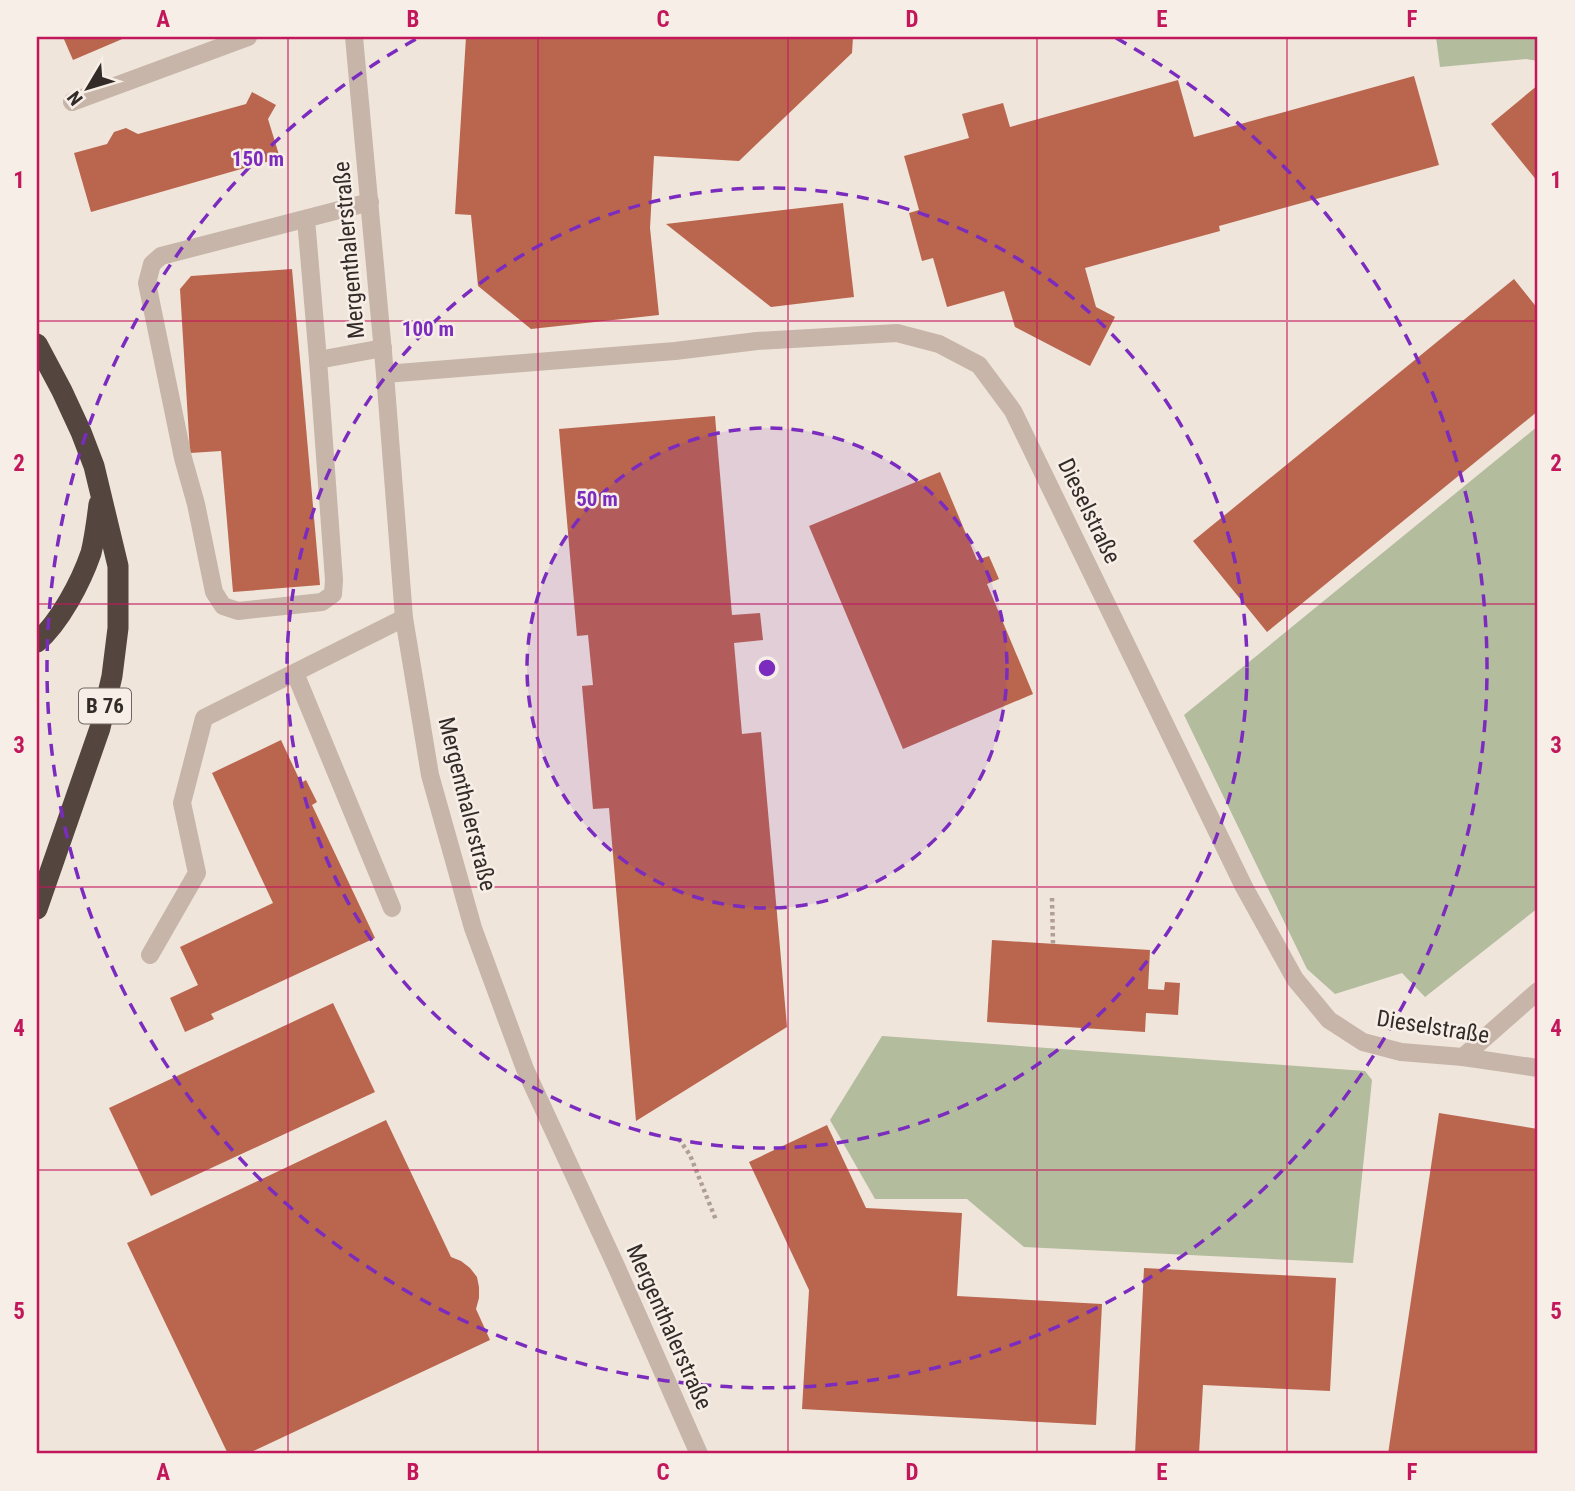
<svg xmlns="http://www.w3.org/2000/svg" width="1575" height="1491" font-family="'Roboto Condensed',sans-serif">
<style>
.green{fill:#b3bc9d}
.building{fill:#ba654e}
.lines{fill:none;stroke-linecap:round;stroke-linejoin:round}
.path{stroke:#b19f93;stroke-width:4.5;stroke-dasharray:3.5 3.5;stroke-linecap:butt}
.minor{stroke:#c6b5a8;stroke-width:18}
.highway{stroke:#54453f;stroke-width:21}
.grid{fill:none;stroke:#c2185b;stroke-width:2;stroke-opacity:0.55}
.ring{fill:none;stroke:#7b2cbf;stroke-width:3.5;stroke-dasharray:12 9}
.labels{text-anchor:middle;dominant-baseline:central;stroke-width:5;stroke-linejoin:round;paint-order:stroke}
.shield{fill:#f7efe7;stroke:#6e6661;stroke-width:2}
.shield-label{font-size:21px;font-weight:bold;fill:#332b28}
.street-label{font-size:23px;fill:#332b28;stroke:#f7efe7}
.centre{fill:#7b2cbf;stroke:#f7efe7;stroke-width:3.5}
.ring-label{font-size:21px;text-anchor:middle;font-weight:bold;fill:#7b2cbf;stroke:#f7efe7;stroke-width:5;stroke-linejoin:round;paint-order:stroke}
.neatline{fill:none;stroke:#c2185b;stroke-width:2.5}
.grid-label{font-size:23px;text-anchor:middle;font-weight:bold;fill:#c2185b}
</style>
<rect width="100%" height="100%" fill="#efe5db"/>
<g class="green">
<path d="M1436,37H1538V61L1526,59L1440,67Z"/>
<path d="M1538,426V908L1425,997L1402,973L1335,994L1307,969L1184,715Z"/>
<path d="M882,1036L1365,1071L1372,1080L1353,1263L1024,1247L967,1199H875L830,1120Z"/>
</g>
<g class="building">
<path d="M63,37H127L73,60Z"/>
<path d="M466,37H853L852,53L739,161L654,156L650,228L659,315L531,329L478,286L471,215L455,214Z"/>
<path d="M1414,76L1439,165L1219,226L1220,231L1085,268L1096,307L1115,317L1090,366L1015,327L1004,291L947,307L933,258L922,261L909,213L919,210L904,156L969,138L962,114L1003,103L1010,127L1178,80L1194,137Z"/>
<path d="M1538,85V182L1491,124Z"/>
<path d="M252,92L276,105L268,119L280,158L91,212L74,153L107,144L114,132L126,128L138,134L246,104Z"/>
<path d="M843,203L854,297L771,307L666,224Z"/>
<path d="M292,269L320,585L233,592L221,451L190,453L180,289L191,276Z"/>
<path d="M1514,279L1538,309V411L1267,632L1193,541Z"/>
<path d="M715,416L732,615L760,613L763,640L734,643L742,734L761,732L787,1027L636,1121L609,808L593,809L582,686L593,685L588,635L577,636L559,429Z"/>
<path d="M940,472L977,560L989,556L999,579L987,584L1033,694L903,749L809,526Z"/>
<path d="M281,740L301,783L306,780L317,802L312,805L375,938L211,1014L214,1019L185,1032L170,998L198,985L180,947L273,903L212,773Z"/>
<path d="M992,940L1150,950L1148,989L1164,990L1165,982L1180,983L1178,1015L1146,1013L1145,1032L987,1022Z"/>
<path d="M333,1003L375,1092L151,1196L109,1108Z"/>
<path d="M1439,1113L1538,1129V1454H1388Z"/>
<path d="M386,1120L451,1257L461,1261L470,1268L477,1277L479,1287V1298L476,1309L490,1340L247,1454H228L127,1243Z"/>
<path d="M827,1125L866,1208L962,1213L957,1296L1102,1304L1096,1425L802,1409L809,1290L749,1162Z"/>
<path d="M1144,1268L1336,1278L1330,1391L1203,1385L1199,1454H1135Z"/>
</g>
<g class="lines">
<g class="path">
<path d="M1052,898L1053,944"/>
<path d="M679,1139L690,1155L716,1220"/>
</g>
<g class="minor">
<path d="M354,37L385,374L404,618L430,775L473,928L525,1069L616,1266L699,1454"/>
<path d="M72,102L248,37"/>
<path d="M306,219L318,360L334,580L333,594L322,602L238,611L223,606L214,592L196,504L183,458L147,283L152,264L161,256L370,202"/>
<path d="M318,360L383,348"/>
<path d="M385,374L675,351L757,341L897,333L939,344L979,365L1013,411L1244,887L1295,979L1329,1020L1363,1042L1401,1052L1463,1057L1538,1068"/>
<path d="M295,673L392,908"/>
<path d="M150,955L197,873L182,803L204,718L404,618"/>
<path d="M1463,1057L1538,991"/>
</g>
<g class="highway">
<path d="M37,344L62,391L81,432L94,466L118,566V628L112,676L100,728L37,909"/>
<path d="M37,642C60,622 81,582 91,553C95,537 97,520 99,504"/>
</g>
</g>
<path class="grid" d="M288,37V1454M538,37V1454M788,37V1454M1037,37V1454M1287,37V1454M37,321H1538M37,604H1538M37,887H1538M37,1170H1538"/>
<circle cx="767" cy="668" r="240" fill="#7b2cbf" fill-opacity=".12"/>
<g class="ring">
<circle cx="767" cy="668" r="240"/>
<circle cx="767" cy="668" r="480"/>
<path d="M1116 38A720 720 0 1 1 418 38"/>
</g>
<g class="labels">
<rect class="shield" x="79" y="688.5" width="52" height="35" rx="5"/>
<g class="shield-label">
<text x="105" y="706">B 76</text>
</g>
<g class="street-label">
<text transform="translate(349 250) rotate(-95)">Mergenthalerstraße</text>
<text transform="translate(1089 511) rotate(64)">Dieselstraße</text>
<text transform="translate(467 804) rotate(76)">Mergenthalerstraße</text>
<text transform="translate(1433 1027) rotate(9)">Dieselstraße</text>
<text transform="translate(669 1327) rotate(66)">Mergenthalerstraße</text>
</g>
</g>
<circle cx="767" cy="668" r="10" class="centre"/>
<g class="ring-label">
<text x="258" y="166">150 m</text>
<text x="428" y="336">100 m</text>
<text x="597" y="506">50 m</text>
</g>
<rect width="1575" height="1491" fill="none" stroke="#f7efe7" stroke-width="77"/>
<g transform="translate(88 88) rotate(232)" stroke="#f7efe7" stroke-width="5" paint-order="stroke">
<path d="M0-5L12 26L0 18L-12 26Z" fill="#332b28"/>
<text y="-10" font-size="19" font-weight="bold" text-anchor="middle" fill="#332b28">N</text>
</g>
<rect x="38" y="38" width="1498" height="1414" class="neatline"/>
<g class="grid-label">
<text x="163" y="27">A</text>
<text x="413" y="27">B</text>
<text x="663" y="27">C</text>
<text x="912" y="27">D</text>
<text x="1162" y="27">E</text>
<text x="1412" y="27">F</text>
<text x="19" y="188">1</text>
<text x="1556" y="188">1</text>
<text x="19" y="471">2</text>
<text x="1556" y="471">2</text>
<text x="19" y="753">3</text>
<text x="1556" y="753">3</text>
<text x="19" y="1036">4</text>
<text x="1556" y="1036">4</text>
<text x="19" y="1319">5</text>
<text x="1556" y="1319">5</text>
<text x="163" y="1480">A</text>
<text x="413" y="1480">B</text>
<text x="663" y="1480">C</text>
<text x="912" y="1480">D</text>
<text x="1162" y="1480">E</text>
<text x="1412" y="1480">F</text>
</g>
</svg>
